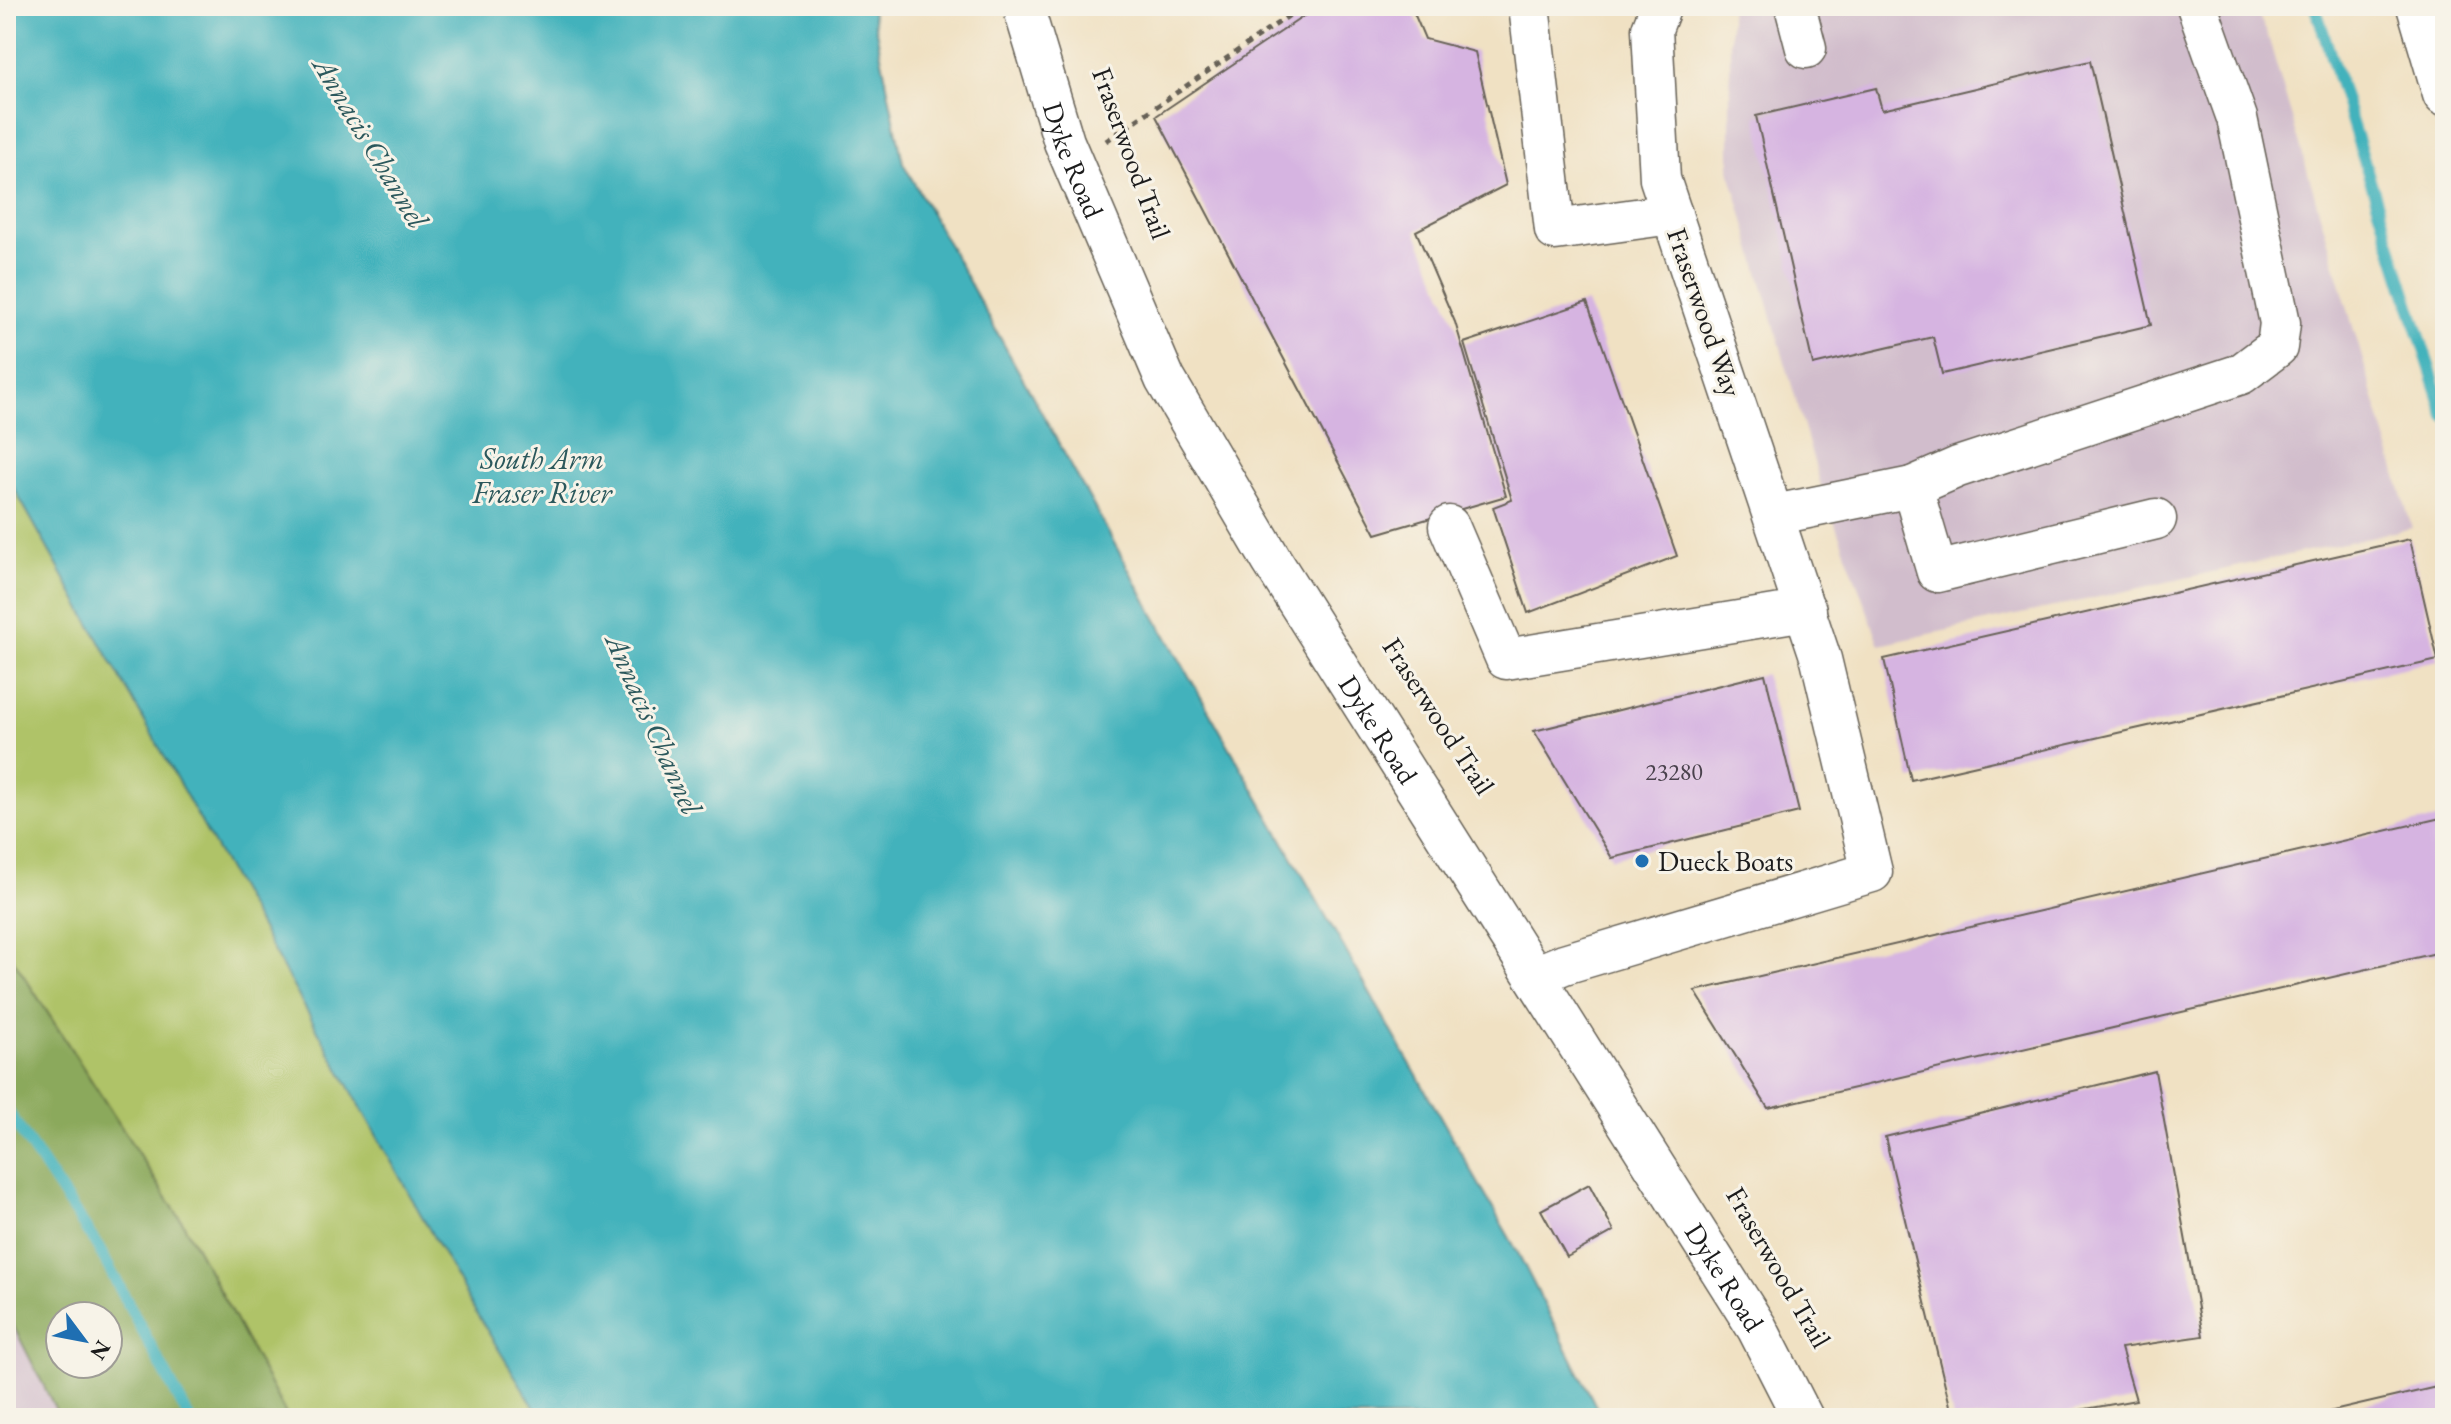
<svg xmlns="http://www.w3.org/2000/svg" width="2451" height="1424" font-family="'EB Garamond',serif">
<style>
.industrial{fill:#d1bdcc}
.green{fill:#afc367;stroke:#667042;stroke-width:2}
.forest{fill:#8ba95c;stroke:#54623c;stroke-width:2;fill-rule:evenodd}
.water{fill:#42b2bc;stroke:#2f676c;stroke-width:2}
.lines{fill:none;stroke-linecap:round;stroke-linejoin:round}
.stream{stroke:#42b2bc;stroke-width:12}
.building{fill:#d6b4e1}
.minor-casing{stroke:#666156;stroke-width:43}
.highway-casing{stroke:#666156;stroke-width:47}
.path{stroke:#666156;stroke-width:5;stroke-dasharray:6 6;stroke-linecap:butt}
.minor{stroke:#fff;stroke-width:40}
.highway{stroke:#fff;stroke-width:44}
.poi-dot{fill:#1f6fb2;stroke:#f7f3e8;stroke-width:3}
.labels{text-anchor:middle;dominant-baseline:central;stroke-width:6;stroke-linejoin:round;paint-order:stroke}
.number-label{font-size:24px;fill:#4a424d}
.street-label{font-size:28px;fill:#1c1c1c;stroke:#f7f3e8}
.poi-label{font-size:28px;fill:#1c1c1c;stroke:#f7f3e8;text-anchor:start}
.water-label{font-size:30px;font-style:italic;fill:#2b585c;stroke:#f7f3e8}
</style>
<rect width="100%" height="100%" fill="#f7f3e8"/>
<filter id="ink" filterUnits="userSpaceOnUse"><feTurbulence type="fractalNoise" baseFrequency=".0125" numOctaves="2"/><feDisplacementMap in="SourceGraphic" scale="16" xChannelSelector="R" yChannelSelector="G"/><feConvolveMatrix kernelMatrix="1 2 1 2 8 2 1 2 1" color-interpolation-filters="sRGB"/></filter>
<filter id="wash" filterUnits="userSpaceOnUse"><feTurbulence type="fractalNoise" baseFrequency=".006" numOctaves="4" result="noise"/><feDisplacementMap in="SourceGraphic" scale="32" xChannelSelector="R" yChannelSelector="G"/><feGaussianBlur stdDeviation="1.8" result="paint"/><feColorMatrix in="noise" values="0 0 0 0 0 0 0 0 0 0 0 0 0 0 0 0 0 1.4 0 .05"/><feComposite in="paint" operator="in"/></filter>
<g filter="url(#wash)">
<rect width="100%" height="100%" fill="#f0e1c3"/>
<g class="industrial">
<path d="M1730,6H2254L2267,33L2412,528L1880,645L1821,486L1730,172Z"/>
<path d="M6,1311L60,1418H6Z"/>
</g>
<path class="green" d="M6,363L642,1418H288L183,1223L6,948Z"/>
<path class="forest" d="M6,948L183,1223L288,1418H60L6,1311ZM60,1316H108V1364H60Z"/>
<path class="water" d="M6,6H871L903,163L1153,613L1517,1251L1602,1418H541L475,1311L6,474Z"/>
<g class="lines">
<g class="stream">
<path d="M2315,6L2445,416"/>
<path d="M6,1109L98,1247L189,1418"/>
</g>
</g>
<g id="blocks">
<g class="building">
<path d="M1319,6H1411L1425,39L1475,52L1506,185L1416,231L1455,322L1506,496L1376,534L1156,116Z"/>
<path d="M2090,61L2151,325L1942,374L1933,337L1813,365L1756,116L1876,88L1882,110Z"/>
<path d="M1587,302L1677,556L1528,613L1493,507L1512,500L1464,343Z"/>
<path d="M2410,539L2438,660L1911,780L1884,659Z"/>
<path d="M1765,674L1799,812L1612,858L1534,731Z"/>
<path d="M2445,817V951L1768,1108L1695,991Z"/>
<path d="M2155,1071L2203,1336L2121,1348L2136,1400L2036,1418H1953L1885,1137Z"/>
<path d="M1589,1184L1614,1231L1567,1257L1541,1210Z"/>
<path d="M2445,1385V1418H2307V1417Z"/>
</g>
</g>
</g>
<g filter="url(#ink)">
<use href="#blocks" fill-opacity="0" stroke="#666156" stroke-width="2"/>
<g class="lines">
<g class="minor-casing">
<g id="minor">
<path id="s1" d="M1023,6L1064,142L1165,379L1272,561L1757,1328L1803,1418"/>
<path d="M1529,6L1555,230L1672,214"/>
<path d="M1795,6L1806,48"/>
<path d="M1912,487L1958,467L2241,374L2277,347L2280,323L2237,118L2197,6"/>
<path d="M1774,515L1912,487L1937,572L2156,519"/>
<path d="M1449,526L1506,659L1806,610"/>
<path d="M1535,976L1564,964L1872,872L1821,659L1660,179L1652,29L1661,6"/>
</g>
</g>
<g class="highway-casing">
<path id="highway" d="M2419,6L2445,94"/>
</g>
<path class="path" d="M1106,141L1303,6"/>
<use href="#minor" class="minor"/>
<use href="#highway" class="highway"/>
</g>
</g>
<circle class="poi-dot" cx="1642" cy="861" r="8"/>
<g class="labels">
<g class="number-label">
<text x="1674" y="771">23280</text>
</g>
<g class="street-label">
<text transform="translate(1132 153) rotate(70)">Fraserwood Trail</text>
<text stroke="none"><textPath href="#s1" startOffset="162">Dyke Road</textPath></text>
<text transform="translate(1705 312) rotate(71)">Fraserwood Way</text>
<text transform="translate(1439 716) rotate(57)">Fraserwood Trail</text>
<text stroke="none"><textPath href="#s1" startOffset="810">Dyke Road</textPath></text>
<text transform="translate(1779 1267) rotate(60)">Fraserwood Trail</text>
<text stroke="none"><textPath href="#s1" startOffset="1458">Dyke Road</textPath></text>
</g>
<g class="poi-label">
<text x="1658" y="861">Dueck Boats</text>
</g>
<g class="water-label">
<text transform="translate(371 142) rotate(59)">Annacis Channel</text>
<text x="542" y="458">South Arm<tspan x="542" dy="34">Fraser River</tspan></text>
<text transform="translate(654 724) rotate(66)">Annacis Channel</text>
</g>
</g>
<rect width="2451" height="1424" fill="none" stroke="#f7f3e8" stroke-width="32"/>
<g transform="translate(84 1340) rotate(122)"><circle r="38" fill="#f7f3e8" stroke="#9f9d96" stroke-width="2"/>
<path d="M0-6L14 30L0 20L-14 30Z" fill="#1f6fb2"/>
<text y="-12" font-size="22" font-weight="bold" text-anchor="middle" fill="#1c1c1c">N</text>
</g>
</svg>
